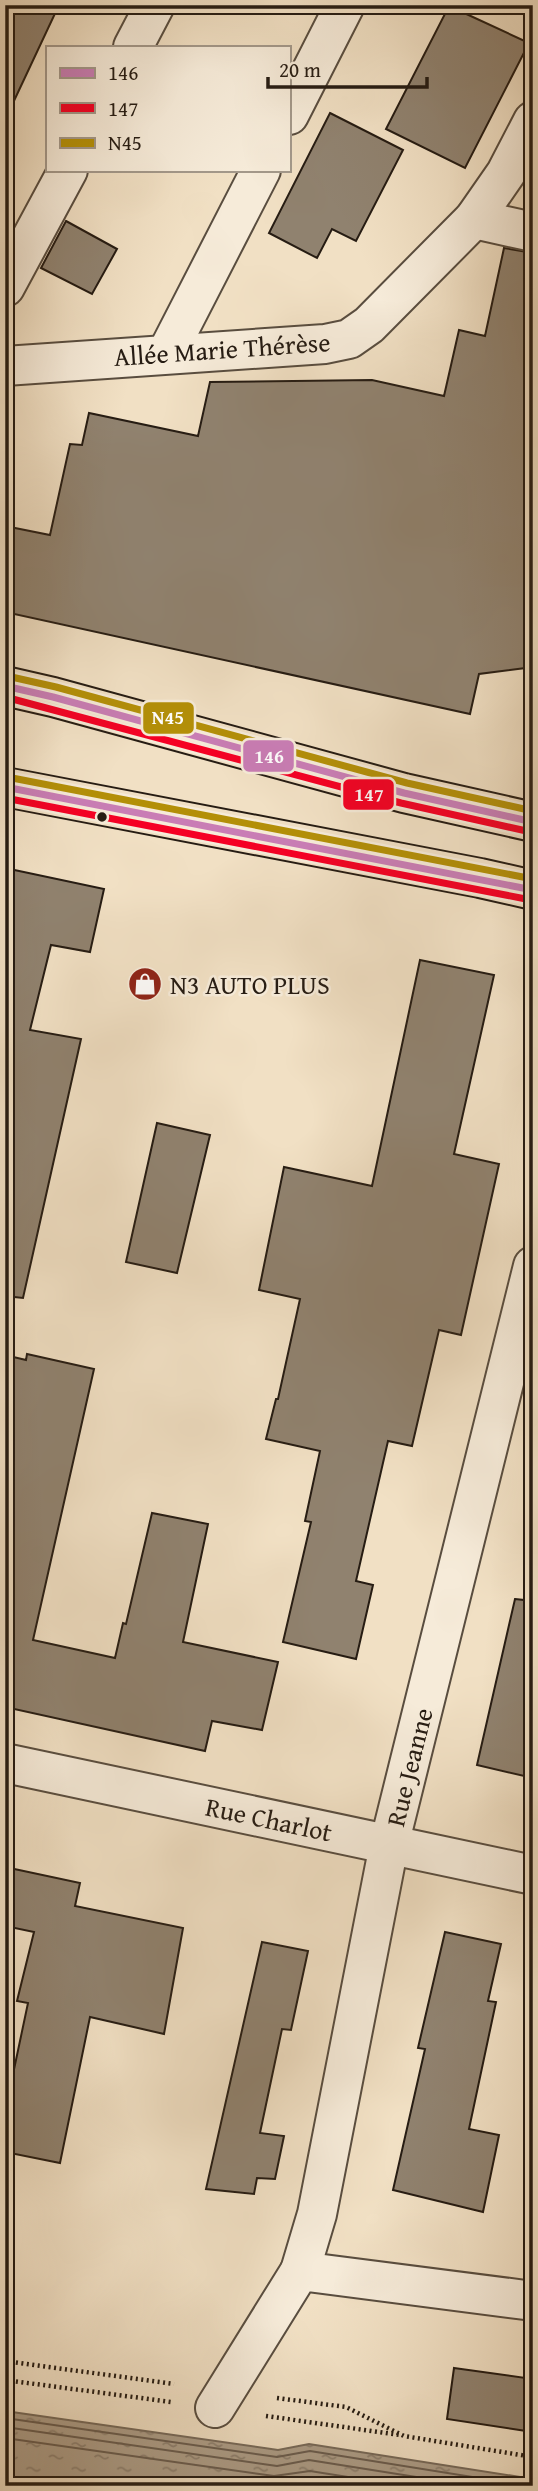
<svg xmlns="http://www.w3.org/2000/svg" width="538" height="2491" font-family="'Gentium Book Plus',serif">
<style>
.water{fill:url(#water-ripples);stroke:#766959;stroke-width:2}
.lines{fill:none;stroke-linecap:round;stroke-linejoin:round}
.shore{stroke:#695c4e;stroke-width:2}
.building{fill:#90826f;stroke:#261c13;stroke-width:2}
.minor-casing{stroke:#594d3f;stroke-width:42}
.major-casing{stroke:#261c13;stroke-width:42}
.path{stroke:#261c13;stroke-width:4.5;stroke-dasharray:2 3.5;stroke-linecap:butt}
.minor{stroke:#f6ebd9;stroke-width:38}
.major{stroke:#f1e0c4;stroke-width:38}
.bus-1-casing{stroke:#f6ebd9;stroke-width:12}
.bus-2-casing{stroke:#f6ebd9;stroke-width:12}
.bus-3-casing{stroke:#f6ebd9;stroke-width:12}
.bus-1{stroke:#c97db5;stroke-width:7}
.bus-2{stroke:#f50024;stroke-width:7}
.bus-3{stroke:#b38f08;stroke-width:7}
.bus-dot{fill:#261c13;stroke:#f6ebd9;stroke-width:2.5}
.labels{text-anchor:middle;dominant-baseline:central;stroke-width:5;stroke-linejoin:round;paint-order:stroke}
.street-label{font-size:26px;fill:#261c13;stroke:#f6ebd9}
.poi-label{font-size:26px;fill:#261c13;stroke:#f6ebd9;text-anchor:start}
.line-badge{stroke:#f6ebd9;stroke-width:2.5}
.badge-label{font-size:19px;text-anchor:middle;font-weight:bold;fill:#fff}
</style>
<defs>
<pattern id="water-ripples" width="26" height="14" patternUnits="userSpaceOnUse" patternTransform="scale(1.75)"><rect width="26" height="14" fill="#ac9d88"/><path d="M2 4q2-2 4 0t4 0M15 11q2-2 4 0t4 0" fill="none" stroke="#8c7f6e"/></pattern>
</defs>
<rect width="100%" height="100%" fill="#f1e0c4"/>
<filter id="stains"><feTurbulence type="fractalNoise" baseFrequency=".00286" numOctaves="4"/><feColorMatrix values="0 0 0 0 .2 0 0 0 0 .09 0 0 0 0 .02 0 0 0 .5 -.17"/></filter>
<radialGradient id="worn" r=".72"><stop offset=".6" stop-color="#630" stop-opacity="0"/><stop offset="1" stop-color="#630" stop-opacity=".3"/></radialGradient>
<path class="water" d="M5,2411L278,2450L309,2444L533,2479V2486H5Z"/>
<g class="lines">
<g class="shore">
<path d="M5,2418L277,2457L310,2451L529,2486"/>
<path d="M5,2427L277,2466L309,2460L473,2486"/>
<path d="M5,2438L274,2476L310,2471L405,2486"/>
</g>
</g>
<g class="building">
<path d="M5,5H59L5,120Z"/>
<path d="M449,6L529,43L465,168L386,129Z"/>
<path d="M330,113L403,150L356,241L332,229L317,258L269,233Z"/>
<path d="M66,221L117,249L92,294L41,268Z"/>
<path d="M504,248L533,253V667L479,674L470,714L5,612V526L50,535L70,444L82,445L89,413L198,436L210,382L372,380L444,396L459,330L485,336Z"/>
<path d="M5,868L104,889L90,952L51,945L30,1030L81,1039L23,1298L5,1296Z"/>
<path d="M420,960L494,975L454,1154L499,1164L461,1335L439,1330L412,1446L388,1441L356,1581L373,1585L356,1659L283,1642L311,1522L305,1521L320,1451L266,1439L276,1399H278L300,1299L259,1290L284,1167L372,1186Z"/>
<path d="M157,1123L210,1135L177,1273L126,1262Z"/>
<path d="M27,1354L94,1369L33,1640L115,1658L123,1623L126,1624L152,1513L208,1524L183,1642L278,1662L262,1730L212,1721L205,1751L5,1707V1355L26,1360Z"/>
<path d="M515,1599L533,1601V1778L477,1765Z"/>
<path d="M5,1867L80,1883L75,1906L183,1928L164,2034L90,2017L60,2163L5,2152V2112L28,2003L17,2001L34,1932L5,1926Z"/>
<path d="M445,1932L501,1944L488,2001L496,2002L469,2129L499,2135L483,2212L393,2190L425,2049L418,2048Z"/>
<path d="M262,1942L308,1951L291,2030L282,2029L260,2133L284,2136L275,2179L257,2178L254,2194L206,2189Z"/>
<path d="M454,2368L533,2379V2432L447,2419Z"/>
</g>
<g class="lines">
<g class="minor-casing">
<g id="minor">
<path d="M133,47L155,5"/>
<path d="M289,115L345,5"/>
<path d="M474,219L533,232"/>
<path d="M5,287L68,170"/>
<path d="M167,353L261,170"/>
<path d="M5,366L325,344L349,339L369,325L474,219L506,173L533,121"/>
<path d="M5,1763L533,1875"/>
<path d="M300,2271L317,2214L389,1845L533,1266"/>
<path d="M215,2408L300,2271L533,2301"/>
</g>
</g>
<g class="major-casing">
<g id="major">
<path d="M5,686L53,697L404,793L533,822"/>
<path d="M5,787L480,878L533,890"/>
</g>
</g>
<g class="path">
<path d="M5,2361L174,2384"/>
<path d="M5,2380L171,2402"/>
<path d="M277,2398L346,2407L404,2436L533,2457"/>
<path d="M266,2416L400,2435"/>
</g>
<use href="#minor" class="minor"/>
<use href="#major" class="major"/>
<g class="bus-1-casing">
<g id="bus-1">
<path d="M5,686L53,697L404,793L533,822"/>
<path d="M5,787L533,890"/>
</g>
</g>
<g class="bus-2-casing">
<g id="bus-2">
<path d="M5,697L401,803L531,832"/>
<path d="M5,798L531,900"/>
</g>
</g>
<g class="bus-3-casing">
<g id="bus-3">
<path d="M7,676L56,687L407,783L533,811"/>
<path d="M7,777L533,879"/>
</g>
</g>
<use href="#bus-1" class="bus-1"/>
<use href="#bus-2" class="bus-2"/>
<use href="#bus-3" class="bus-3"/>
</g>
<defs>
<g id="shop-disc" transform="scale(1.75)"><circle r="9.5" fill="#8f2418" stroke="#f6ebd9"/><path d="M-5-2.5h2.3a2.7 3.5 0 0 1 5.4 0H5L5.5 6h-11ZM-1.5-2.5h3a1.5 2.3 0 0 0-3 0Z" fill="#fff"/></g>
</defs>
<g fill-rule="evenodd">
<use href="#shop-disc" x="145" y="984"/>
</g>
<circle class="bus-dot" cx="102" cy="817" r="6"/>
<g class="labels">
<g class="street-label">
<text transform="translate(222 349) rotate(-4)">Allée Marie Thérèse</text>
<text transform="translate(409 1767) rotate(-76)">Rue Jeanne</text>
<text transform="translate(269 1819) rotate(12)">Rue Charlot</text>
</g>
<g class="poi-label">
<text x="170" y="984">N3 AUTO PLUS</text>
</g>
</g>
<g class="line-badge">
<rect x="142" y="701" width="53" height="34" rx="7" fill="#b38f08"/>
<rect x="242" y="739" width="53" height="34" rx="7" fill="#c97db5"/>
<rect x="342" y="778" width="53" height="33" rx="7" fill="#f50024"/>
</g>
<g class="badge-label">
<text x="168" y="724">N45</text>
<text x="269" y="763">146</text>
<text x="369" y="801">147</text>
</g>
<rect width="538" height="2491" fill="none" stroke="#f1e0c4" stroke-width="28"/>
<rect x="7" y="7" width="524" height="2477" fill="none" stroke="#261c13" stroke-width="3.5"/>
<rect x="14" y="14" width="510" height="2463" fill="none" stroke="#261c13" stroke-width="2"/>
<rect x="46" y="46" width="245" height="126" fill="#f6ebd9" stroke="#a3988a" stroke-width="2"/>
<rect x="60" y="68" width="35" height="10" fill="#c97db5" stroke="#a3988a" stroke-width="2"/>
<text x="108" y="80" font-size="21" fill="#261c13">146</text>
<rect x="60" y="103" width="35" height="10" fill="#f50024" stroke="#a3988a" stroke-width="2"/>
<text x="108" y="116" font-size="21" fill="#261c13">147</text>
<rect x="60" y="138" width="35" height="10" fill="#b38f08" stroke="#a3988a" stroke-width="2"/>
<text x="108" y="150" font-size="21" fill="#261c13">N45</text>
<path d="M268 77v10h159v-10" fill="none" stroke="#261c13" stroke-width="3.5"/>
<text x="279" y="77" font-size="21" fill="#261c13" stroke="#f6ebd9" stroke-width="5" paint-order="stroke">20 m</text>
<rect width="100%" height="100%" filter="url(#stains)"/>
<rect width="100%" height="100%" fill="url(#worn)"/>
</svg>
